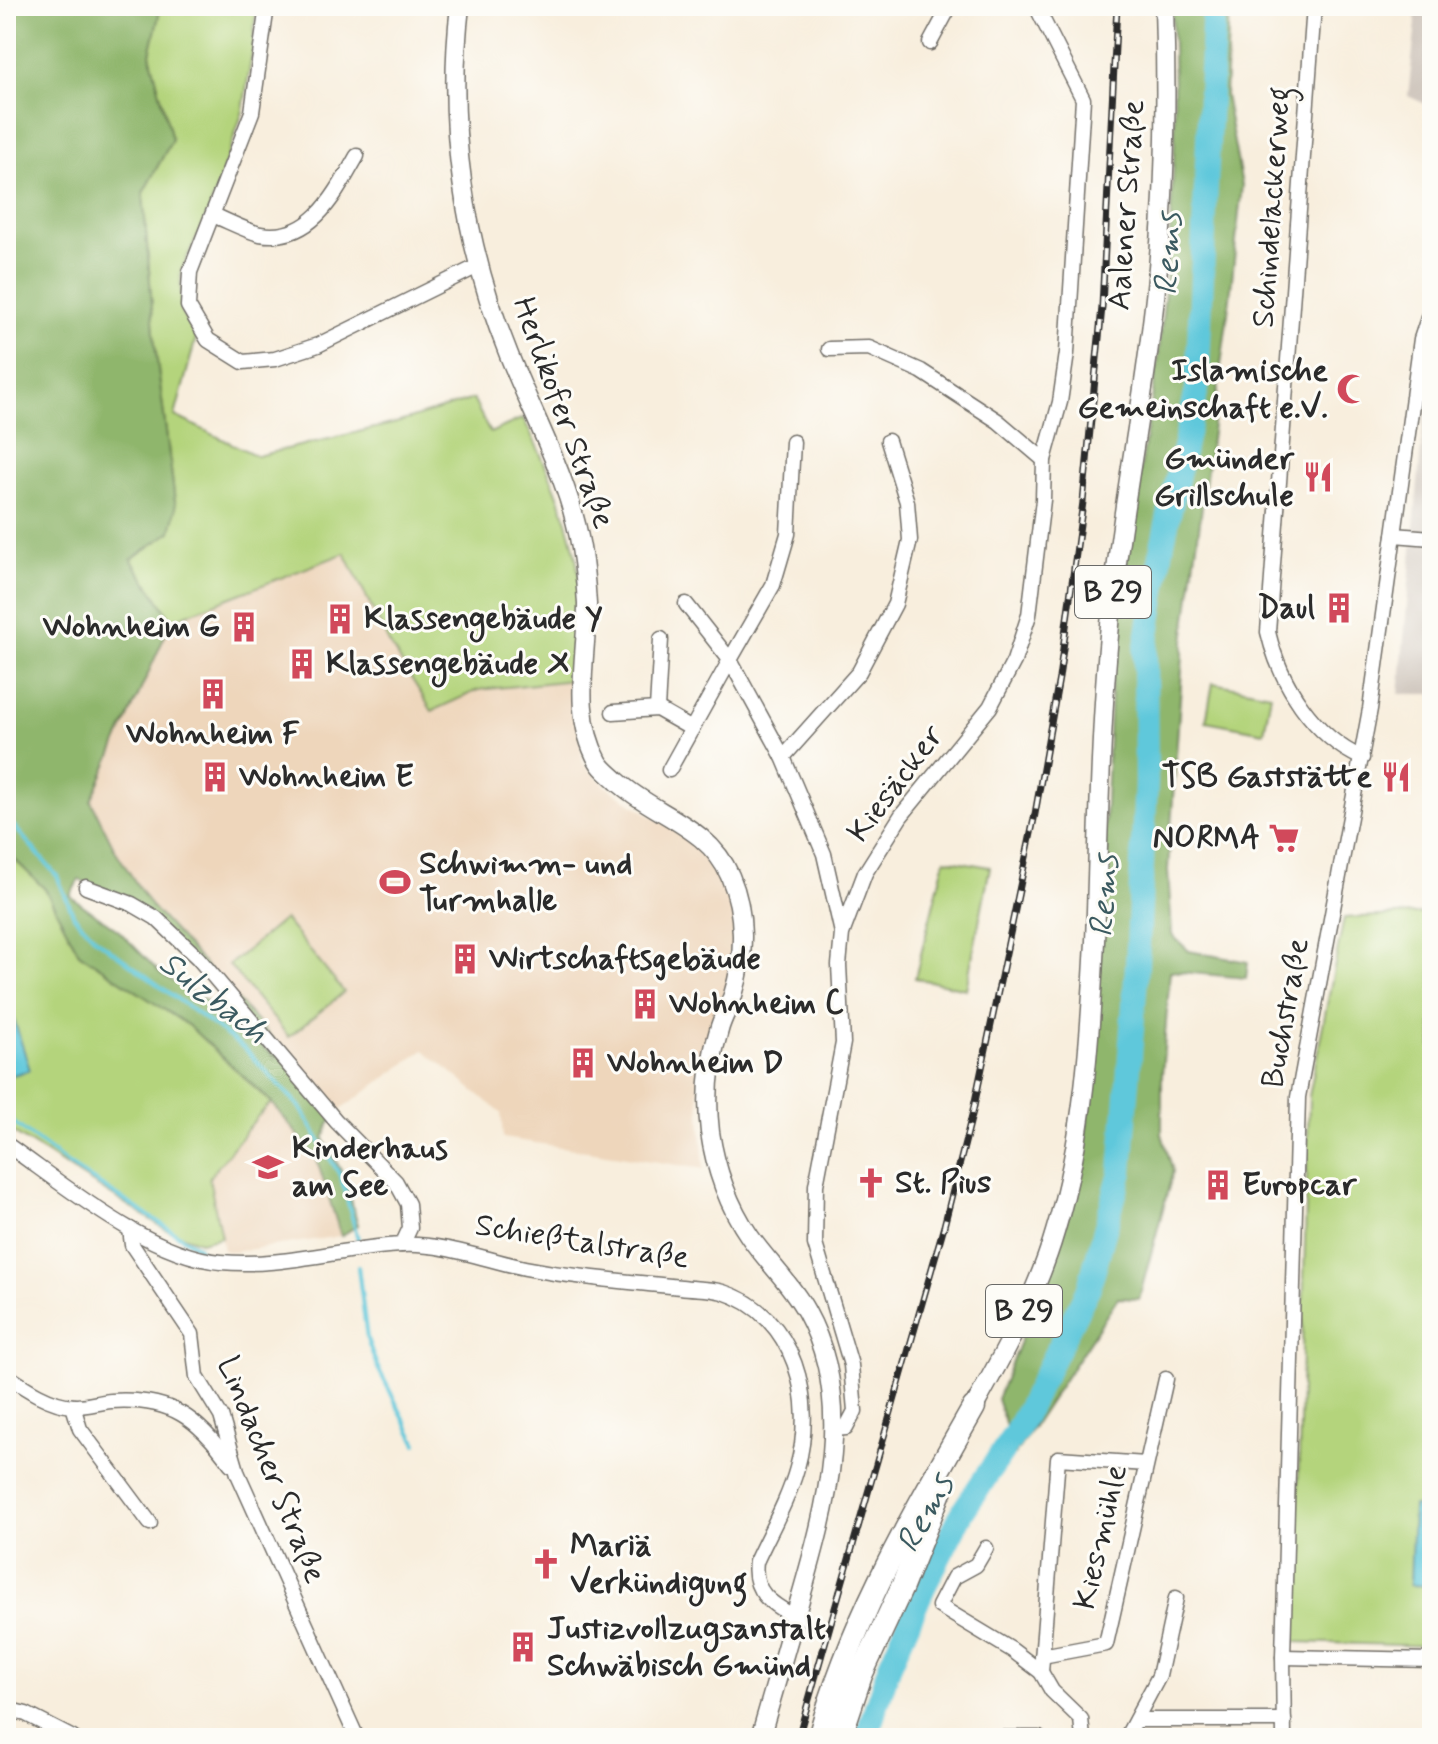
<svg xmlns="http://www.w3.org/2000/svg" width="1438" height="1744" font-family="Mynerve,sans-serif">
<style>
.built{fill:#eed6bb}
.industrial{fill:#ccc2b9}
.green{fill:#b4d47c;stroke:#708054;stroke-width:2}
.forest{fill:#8fb66c;stroke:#5d704c;stroke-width:2;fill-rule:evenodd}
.water{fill:#5fc8db;stroke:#457a83;stroke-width:2}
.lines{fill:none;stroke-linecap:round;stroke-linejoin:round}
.stream{stroke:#5fc8db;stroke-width:4}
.river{stroke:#5fc8db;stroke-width:24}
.minor-casing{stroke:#736f69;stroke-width:17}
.major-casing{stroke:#736f69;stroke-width:21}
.highway-casing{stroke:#736f69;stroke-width:25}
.minor{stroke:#fff;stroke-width:14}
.major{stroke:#fff;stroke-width:18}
.highway{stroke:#fff;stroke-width:22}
.rail-casing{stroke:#2b2b2b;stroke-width:7}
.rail{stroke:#fdfcf7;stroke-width:4;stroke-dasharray:12;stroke-linecap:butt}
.labels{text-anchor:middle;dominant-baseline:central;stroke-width:6;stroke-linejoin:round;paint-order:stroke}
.shield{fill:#fdfcf7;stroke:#6a6a68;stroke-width:2}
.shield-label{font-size:30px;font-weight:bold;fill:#2b2b2b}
.street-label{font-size:32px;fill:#2b2b2b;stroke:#fdfcf7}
.poi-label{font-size:32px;font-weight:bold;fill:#2b2b2b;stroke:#fdfcf7;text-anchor:start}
.water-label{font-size:34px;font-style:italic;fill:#3b5a60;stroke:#fdfcf7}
</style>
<rect width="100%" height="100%" fill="#fdfcf7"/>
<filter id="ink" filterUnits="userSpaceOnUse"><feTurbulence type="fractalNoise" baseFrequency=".0125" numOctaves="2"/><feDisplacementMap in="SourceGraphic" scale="16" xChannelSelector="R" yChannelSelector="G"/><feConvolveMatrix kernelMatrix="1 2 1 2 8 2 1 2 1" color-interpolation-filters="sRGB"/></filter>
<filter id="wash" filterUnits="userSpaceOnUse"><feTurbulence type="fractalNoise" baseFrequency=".006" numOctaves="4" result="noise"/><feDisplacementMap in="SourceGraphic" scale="32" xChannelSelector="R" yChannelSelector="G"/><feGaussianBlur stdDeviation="1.8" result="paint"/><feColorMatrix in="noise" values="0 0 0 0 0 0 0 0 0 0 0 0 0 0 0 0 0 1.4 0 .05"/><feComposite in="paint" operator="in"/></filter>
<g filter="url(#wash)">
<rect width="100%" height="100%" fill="#f8eedd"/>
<g class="built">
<path d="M345,553L389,643L432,711L478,690L572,680L583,763L607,787L654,818L685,833L713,866L725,886L735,918V955L698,1086L704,1169L503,1138L501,1113L424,1050L339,1111L150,905L115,850L91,801L172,620Z"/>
<path d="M271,1103L316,1157L341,1236L232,1252L223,1250L209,1178L258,1116Z"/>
</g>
<g class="industrial">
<path d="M1414,6H1432V107L1408,96L1416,23Z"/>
<path d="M1432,343V694H1399L1430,349Z"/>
</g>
<g class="green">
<path d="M161,6H256L253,47L243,111L210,208L181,271V312L196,338L175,416L257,456L396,423L473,399L490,433L523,418C553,477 580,539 581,606C581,630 575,656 572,680L478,690L432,711L389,643L345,553L172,620L131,559L170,532L176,509L155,345L143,193L172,140L150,54Z"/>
<path d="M1213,683L1271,694L1264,732L1206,721Z"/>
<path d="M6,851L45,889L79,953L189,1026L271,1103L258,1116L209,1178L221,1237L200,1242L167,1230L6,1128Z"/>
<path d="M945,859L990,867L966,989L915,978Z"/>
<path d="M1432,913V1646L1294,1642L1309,1096L1344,918Z"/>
<path d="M284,919L344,992L289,1037L229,965Z"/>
</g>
<g class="forest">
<path d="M6,6H161L150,54L172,140L143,193L155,345L176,509L171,532L131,559L172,620L91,801L115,850L150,905L339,1111L329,1124L324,1139L345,1178L358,1225L341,1236L316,1157L272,1103L189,1026L79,953L45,889L6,851ZM79,879L149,918L240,1010L277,1059L218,1008L162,975L119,931L70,896Z"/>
<path d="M1172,6H1229L1225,95L1242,185L1230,298L1184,641L1168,870L1172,935L1189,951L1248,962L1246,978L1170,971L1162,1075V1134L1173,1171L1139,1299L1118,1298L1015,1454L997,1399L1061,1238L1082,1159L1094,1074L1111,687L1125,566L1158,362L1169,251L1175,137Z"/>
</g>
<g class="water">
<path d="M6,994L30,1070L6,1077Z"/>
<path d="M1413,1506L1432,1507V1586L1410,1585Z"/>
</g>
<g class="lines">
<g class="stream">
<path d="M6,817L57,876L74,916L96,939L245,1049L300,1107L341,1177L358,1239"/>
<path d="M6,1117L71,1166L197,1247L200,1251"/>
<path d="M358,1267L367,1339L377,1366L417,1444"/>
</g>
<path class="river" d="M866,1738L889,1667L924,1587L963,1511L1017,1430L1089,1287L1121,1172L1137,965L1146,783L1145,652L1163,542L1197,389L1214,6"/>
</g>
</g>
<g filter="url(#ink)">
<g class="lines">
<g class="minor-casing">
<g id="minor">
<path d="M267,6L252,112L190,272L188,306L208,340L243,362L275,359L318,345L478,266"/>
<path d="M1314,6L1268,632C1280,683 1313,736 1362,758"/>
<path d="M930,43L950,6"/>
<path d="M213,215C228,221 244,230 260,234C312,243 336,193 357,156"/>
<path d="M829,349L869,348L921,371L998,421L1044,460"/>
<path d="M1394,535L1432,538"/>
<path d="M657,709L661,639"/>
<path d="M613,712L657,709L692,729"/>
<path d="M783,757L730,660L773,585L788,534L793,442"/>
<path d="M669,770L730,660L686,604"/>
<path d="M86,887L132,904L156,918L198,958L336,1121L396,1182L408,1204L410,1228L402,1245"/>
<path d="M842,933L824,854L783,757L859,672L895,604L910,540L907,502L888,441"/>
<path d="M6,1144C66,1186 147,1255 221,1262C282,1268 341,1248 401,1245C445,1243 483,1259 525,1268C545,1272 565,1275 585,1277C617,1281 649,1284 681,1287C695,1289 710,1288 723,1292C796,1315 816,1401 797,1468C788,1501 770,1531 756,1562C752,1592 771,1604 795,1617"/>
<path d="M130,1229L132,1245L192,1334L197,1377L221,1416L238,1474L357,1738"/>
<path d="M6,1375C25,1388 50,1405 74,1406C86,1407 99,1402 111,1401C171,1397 198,1418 231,1464"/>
<path d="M73,1406L80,1429L150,1523"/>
<path d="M834,1429L846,1428L855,1411L851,1365L815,1244L816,1185L843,1043L839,965L842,934L865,873L901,816L990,707L1014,661L1029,615L1043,500L1044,460L1060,402L1067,353L1083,99L1036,6"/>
<path d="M986,1548L976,1565L954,1577L939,1606L1012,1650L1041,1672L1052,1691L1081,1719L1083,1738"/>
<path d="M1042,1656L1106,1644L1166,1379"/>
<path d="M1283,1657L1432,1660"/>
<path d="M1041,1672L1058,1458L1146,1464"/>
<path d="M6,1709L26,1714L73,1738"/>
<path d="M1136,1720H1284"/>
<path d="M963,1738H1039"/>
<path d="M1126,1738L1159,1676L1176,1598"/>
<path d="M1284,1738L1283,1657L1298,1097L1370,709L1421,339L1432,306"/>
</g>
</g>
<g class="major-casing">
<g id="major">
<path d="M460,6C446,125 464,244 509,355C534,418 570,481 581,548C584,566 586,586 587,604C587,656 571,713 598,761C602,769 611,775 617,781C654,815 709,826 730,876C746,913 745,957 733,995C729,1007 722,1018 719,1030C709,1062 706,1099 710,1132C715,1168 729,1207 750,1237C768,1263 790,1282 806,1311C857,1403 826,1509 799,1603C786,1648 773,1693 760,1738"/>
<path d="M974,1407C1005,1351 1037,1294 1055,1232C1084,1137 1090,1040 1095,941C1099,829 1100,717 1112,605C1123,496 1147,388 1157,278C1166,187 1167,97 1164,6"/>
</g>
</g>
<g class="highway-casing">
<g id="highway">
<path d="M819,1738C852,1617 913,1515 974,1407"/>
<path d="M840,1738L861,1675L902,1587L942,1487"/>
</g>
</g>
<use href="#minor" class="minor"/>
<use href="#major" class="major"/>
<use href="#highway" class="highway"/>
<g class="rail-casing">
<path id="rail" d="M798,1738L944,1226L973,1111L1035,814L1059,678L1083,502L1102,307L1117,6"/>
</g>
<use href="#rail" class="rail"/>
</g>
</g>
<defs>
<g id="mosque-bare" transform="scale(2.4)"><path d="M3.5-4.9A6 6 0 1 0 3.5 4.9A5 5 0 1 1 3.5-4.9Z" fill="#d1495b" stroke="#fdfcf7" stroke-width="2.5" paint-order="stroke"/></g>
<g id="restaurant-bare" transform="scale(2.4)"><path d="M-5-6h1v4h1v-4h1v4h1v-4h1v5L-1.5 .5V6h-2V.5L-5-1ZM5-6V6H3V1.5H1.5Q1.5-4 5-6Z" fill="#d1495b" stroke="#fdfcf7" stroke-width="2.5" paint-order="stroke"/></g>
<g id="building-bare" transform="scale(2.4)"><path d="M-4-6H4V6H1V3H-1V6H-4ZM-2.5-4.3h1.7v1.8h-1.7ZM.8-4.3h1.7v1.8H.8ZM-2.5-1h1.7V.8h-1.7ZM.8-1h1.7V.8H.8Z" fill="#d1495b" stroke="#fdfcf7" stroke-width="2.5" paint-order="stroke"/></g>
<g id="supermarket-bare" transform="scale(2.4)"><path d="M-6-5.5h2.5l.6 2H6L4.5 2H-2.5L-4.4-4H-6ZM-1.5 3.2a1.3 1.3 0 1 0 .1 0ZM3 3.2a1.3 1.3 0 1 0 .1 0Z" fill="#d1495b" stroke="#fdfcf7" stroke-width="2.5" paint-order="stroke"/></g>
<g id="stadium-bare" transform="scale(2.4)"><path d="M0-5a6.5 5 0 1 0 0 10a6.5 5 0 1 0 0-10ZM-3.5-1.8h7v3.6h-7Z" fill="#d1495b" stroke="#fdfcf7" stroke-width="2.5" paint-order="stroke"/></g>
<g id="school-bare" transform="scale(2.4)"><path d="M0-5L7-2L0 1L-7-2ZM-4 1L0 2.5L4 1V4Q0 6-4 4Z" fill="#d1495b" stroke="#fdfcf7" stroke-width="2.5" paint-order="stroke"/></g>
<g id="church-bare" transform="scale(2.4)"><path d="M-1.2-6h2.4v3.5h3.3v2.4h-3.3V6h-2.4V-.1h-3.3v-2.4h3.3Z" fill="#d1495b" stroke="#fdfcf7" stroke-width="2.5" paint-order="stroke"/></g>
</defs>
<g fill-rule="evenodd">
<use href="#mosque-bare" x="1352" y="389"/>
<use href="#restaurant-bare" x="1318" y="477"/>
<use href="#building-bare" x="1339" y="608"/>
<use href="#building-bare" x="340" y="619"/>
<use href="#building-bare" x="244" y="627"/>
<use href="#building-bare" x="302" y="664"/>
<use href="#building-bare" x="213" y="694"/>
<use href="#building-bare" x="215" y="777"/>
<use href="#restaurant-bare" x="1396" y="777"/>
<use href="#supermarket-bare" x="1284" y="838"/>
<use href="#stadium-bare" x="395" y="882"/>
<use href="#building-bare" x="465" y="959"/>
<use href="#building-bare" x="645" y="1004"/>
<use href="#building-bare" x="583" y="1063"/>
<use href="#school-bare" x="268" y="1167"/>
<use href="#church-bare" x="871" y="1183"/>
<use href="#building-bare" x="1218" y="1185"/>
<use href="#church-bare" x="546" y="1564"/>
<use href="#building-bare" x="523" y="1647"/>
</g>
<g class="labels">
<g class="shield">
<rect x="1075" y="566" width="76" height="52" rx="6"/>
<rect x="986" y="1285" width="76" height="52" rx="6"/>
</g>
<g class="shield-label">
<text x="1113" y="592">B 29</text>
<text x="1024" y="1311">B 29</text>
</g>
<g class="street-label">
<text transform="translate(1127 205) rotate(-86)">Aalener Straße</text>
<text transform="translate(1272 207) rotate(-86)">Schindelackerweg</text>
<text transform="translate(563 413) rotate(70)">Herlikofer Straße</text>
<text transform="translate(896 784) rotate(-53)">Kiesäcker</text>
<text transform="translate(1286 1013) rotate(-80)">Buchstraße</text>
<text transform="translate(582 1242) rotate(9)">Schießtalstraße</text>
<text transform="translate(271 1470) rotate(68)">Lindacher Straße</text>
<text transform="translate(1101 1537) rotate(-77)">Kiesmühle</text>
</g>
<g class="poi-label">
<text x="1328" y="371" text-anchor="end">Islamische<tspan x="1328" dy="37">Gemeinschaft e.V.</tspan></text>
<text x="1294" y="459" text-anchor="end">Gmünder<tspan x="1294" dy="37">Grillschule</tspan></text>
<text x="1315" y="608" text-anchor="end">Daul</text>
<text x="364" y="619">Klassengebäude Y</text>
<text x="220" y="627" text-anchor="end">Wohnheim G</text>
<text x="326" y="664">Klassengebäude X</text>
<text x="213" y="734" text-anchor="middle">Wohnheim F</text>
<text x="239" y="777">Wohnheim E</text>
<text x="1372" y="777" text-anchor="end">TSB Gaststätte</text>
<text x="1260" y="838" text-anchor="end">NORMA</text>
<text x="419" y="864">Schwimm- und<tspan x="419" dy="37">Turmhalle</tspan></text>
<text x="489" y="959">Wirtschaftsgebäude</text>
<text x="669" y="1004">Wohnheim C</text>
<text x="607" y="1063">Wohnheim D</text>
<text x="292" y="1149">Kinderhaus<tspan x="292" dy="37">am See</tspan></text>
<text x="895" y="1183">St. Pius</text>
<text x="1242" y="1185">Europcar</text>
<text x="570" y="1546">Mariä<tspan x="570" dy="37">Verkündigung</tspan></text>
<text x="547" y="1629">Justizvollzugsanstalt<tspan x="547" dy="37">Schwäbisch Gmünd</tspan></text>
</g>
<g class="water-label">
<text transform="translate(1169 254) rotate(-87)">Rems</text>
<text transform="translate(1105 896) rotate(-86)">Rems</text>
<text transform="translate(213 998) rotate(38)">Sulzbach</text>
<text transform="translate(926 1514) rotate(-61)">Rems</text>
</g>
</g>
<rect width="1438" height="1744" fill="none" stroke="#fdfcf7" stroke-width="32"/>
</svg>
